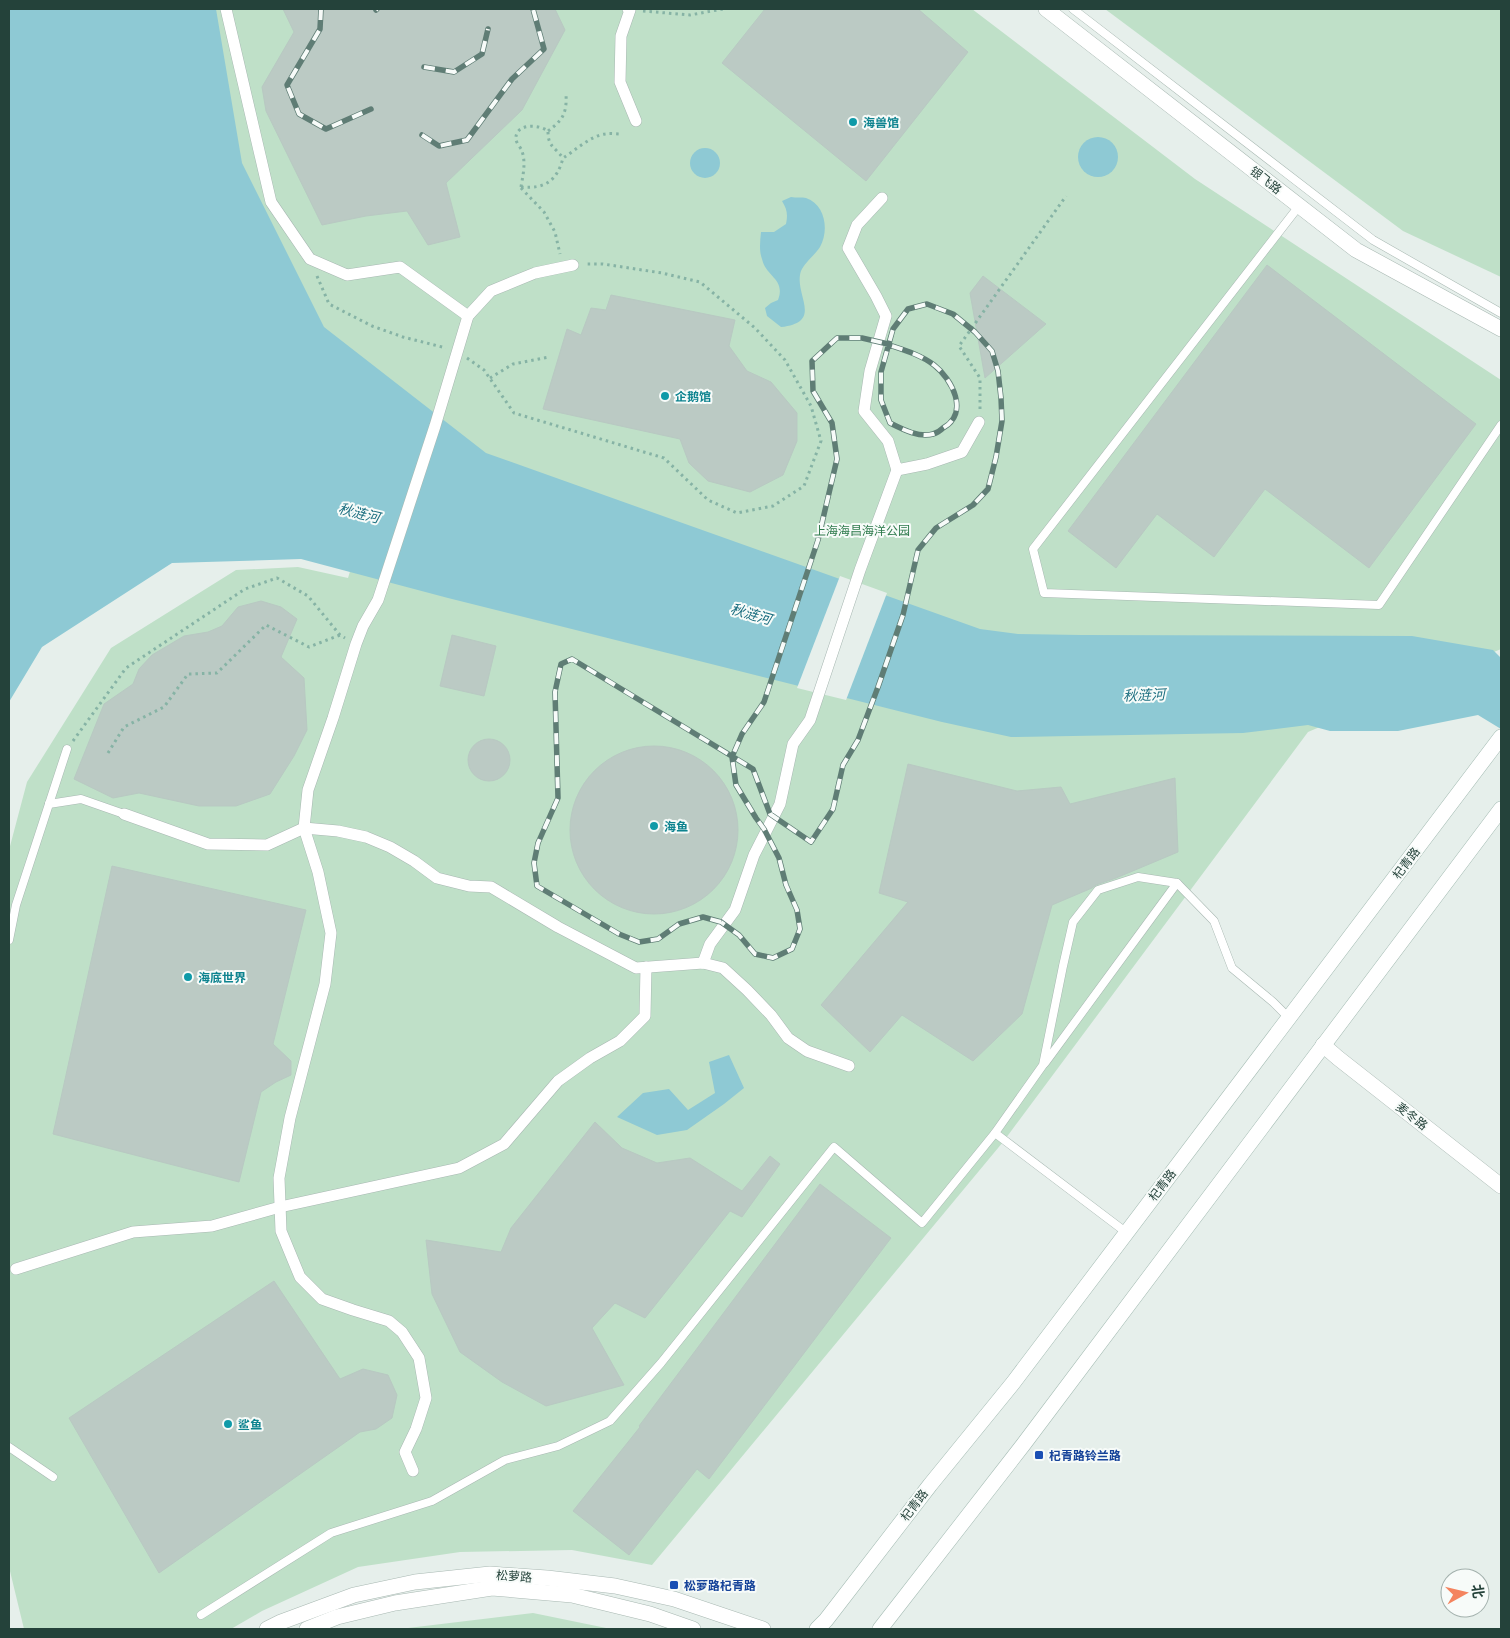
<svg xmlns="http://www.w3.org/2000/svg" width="1510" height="1638" font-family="'PT Sans','Noto Sans SC',sans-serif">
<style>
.green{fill:#bfe0c8}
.water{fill:#8ec9d4}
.pier{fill:#e6efeb}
.building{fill:#bbcac4;stroke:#b8c9c2}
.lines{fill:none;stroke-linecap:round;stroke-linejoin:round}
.service-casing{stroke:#a8b8b2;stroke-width:9}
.pedestrian-casing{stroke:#a8b8b2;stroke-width:12}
.tertiary-casing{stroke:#a8b8b2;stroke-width:16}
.secondary-casing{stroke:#a4bbb3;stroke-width:16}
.path{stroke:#86b3a5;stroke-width:3;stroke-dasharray:2.5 4;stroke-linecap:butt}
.service{stroke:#fff;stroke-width:8}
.pedestrian{stroke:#fff;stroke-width:11}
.tertiary{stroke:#fff;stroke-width:15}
.secondary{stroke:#fff;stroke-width:15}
.rail-casing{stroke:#5f7d75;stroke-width:5.5}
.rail{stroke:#f7fbf9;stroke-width:4;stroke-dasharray:11;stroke-linecap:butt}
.culture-dot{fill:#0f9aa8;stroke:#f7fbf9;stroke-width:2}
.transit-dot{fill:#1a4fb4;stroke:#f7fbf9;stroke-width:2}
.labels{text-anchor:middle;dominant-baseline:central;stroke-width:4;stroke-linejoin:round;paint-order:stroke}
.culture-label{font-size:12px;font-weight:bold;fill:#0d838f;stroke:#f7fbf9;text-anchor:start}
.street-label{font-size:12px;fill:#24423a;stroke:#f7fbf9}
.park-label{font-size:12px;fill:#2d7a4b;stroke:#f7fbf9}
.transit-label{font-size:12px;font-weight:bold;fill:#164399;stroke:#f7fbf9;text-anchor:start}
.water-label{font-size:14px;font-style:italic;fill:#1c6f80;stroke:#f7fbf9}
</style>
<rect width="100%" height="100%" fill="#e6efeb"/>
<g class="green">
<path d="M207,9H972L1195,179L1501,380V649L1308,732L1003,1142L652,1565L572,1550L460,1552L358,1567L262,1611L231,1629H24L9,1567V850L27,782L111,648L236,570L298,567L348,578L397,416L305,331L255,233Z"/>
<path d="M1105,9H1501V277L1403,231Z"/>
<path d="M533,1613L611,1629H404L408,1628Z"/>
</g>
<g class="water">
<path d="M9,9H216L242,163L324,327L486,453L980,629L1018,634L1081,635L1412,636L1493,650L1501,658V729L1478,715L1398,731H1330L1308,725L1243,733L1011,737L942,722L448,598L301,559L172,563L42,647L9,702Z"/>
<circle cx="1098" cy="157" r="20"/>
<circle cx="705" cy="163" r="15"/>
<path d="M791,197C796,198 802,197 806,198C826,205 829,231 820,247C815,255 805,262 801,271C793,294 825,322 781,327L767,316L765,308L771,303L778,300C786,279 766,277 762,259C759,251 760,241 761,232H774L786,224C788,214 787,209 782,201Z"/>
<path d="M729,1055L744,1088L724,1104L687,1130L657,1135L617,1117L643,1093L669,1089L688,1110L715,1093L709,1062Z"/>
</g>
<path class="pier" d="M840,576L887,593L846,700L797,688Z"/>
<g class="building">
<path d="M283,9H555L565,30L522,110L446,183L460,237L428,245L407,211L366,216L322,225L266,111L262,87L294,32Z"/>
<path d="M765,9H918L968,52L866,181L722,63Z"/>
<path d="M1267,265L1476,424L1369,568L1265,489L1214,557L1157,514L1116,568L1068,531Z"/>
<path d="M983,276L1046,324L985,378L970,293Z"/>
<path d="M611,295L735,320L729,346L747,371L771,382L797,413V441L783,475L750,492L708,481L689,463L680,439L543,409L567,329L581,335L591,308L606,310Z"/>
<path d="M261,601L281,607L297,619L281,657L304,678L307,730L294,756L270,794L236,806H199L139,793L113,798L74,779L104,704L133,684L139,669L152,655L184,636L208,632L222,626L238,607Z"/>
<path d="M452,635L496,646L484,696L440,686Z"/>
<circle cx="489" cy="760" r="21"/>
<circle cx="654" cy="830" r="84"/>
<path d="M908,764L1017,791L1061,787L1070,804L1175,778L1178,852L1116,878L1096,885L1092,888L1052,905L1022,1014L973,1061L902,1015L870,1052L821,1005L908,902L879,893Z"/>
<path d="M112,866L306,910L273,1044L291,1061V1075L276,1082L261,1092L239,1182L53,1134Z"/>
<path d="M595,1122L622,1148L657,1163L690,1158L742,1191L770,1156L780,1164L742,1217L730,1211L645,1318L615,1303L592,1328L624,1385L546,1406L502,1382L460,1352L432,1294L426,1240L501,1252L511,1228Z"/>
<path d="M820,1184L891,1238L709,1479L697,1469L629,1555L573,1511L640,1427L639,1426Z"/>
<path d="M274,1281L340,1379L363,1369L388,1375L397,1395L392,1418L376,1429L360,1432L159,1573L69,1418Z"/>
</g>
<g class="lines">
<g class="service-casing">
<g id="service">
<path d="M1073,9L1373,240L1501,313"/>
<path d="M1299,206L1033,549L1044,593L1379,605L1501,425"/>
<path d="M49,804L81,799L124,814"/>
<path d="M9,940L16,905L67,749"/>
<path d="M1045,1063L1177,883"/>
<path d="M1127,1233L995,1133L1043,1065L1063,966L1073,922L1098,890L1138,877L1177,883L1214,921L1232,968L1273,1002L1289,1018"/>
<path d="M9,1447L53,1477"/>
<path d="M201,1615L331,1533L432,1501L505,1460L558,1446L610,1421L661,1363L834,1147L922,1223L995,1133"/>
</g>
</g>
<g class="pedestrian-casing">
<g id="pedestrian">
<path d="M226,9L271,202L310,259L347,275L400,267L468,316"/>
<path d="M628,9L630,10L621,36L620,82L636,121"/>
<path d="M882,198L857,225L848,248L876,296L886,316L870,371L864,411L888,441L897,470L927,464L962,452L979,422"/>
<path d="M124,814L208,844L267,845L304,828L338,831L366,837L390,847L414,861L437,878L469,886L491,887L558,927L636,968L703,963L723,968L747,990L771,1015L788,1038L807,1051L849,1066"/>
<path d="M703,963L710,944L735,910L754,855L780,804L793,744L810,720L860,570L897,470"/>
<path d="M16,1269L133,1232L212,1226L280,1207L459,1168L504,1144L558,1081L590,1058L620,1041L645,1016L646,967"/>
<path d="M413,1471L405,1452L416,1429L426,1398L419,1358L402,1332L389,1321L353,1310L322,1299L300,1277L281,1231L279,1178L290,1118L325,984L331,933L318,872L304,828L308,790L333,718L356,644L363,626L378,600L435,426L468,316L491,291L535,273L573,265"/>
</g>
</g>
<g class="tertiary-casing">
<g id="tertiary">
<path d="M1046,9L1356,250L1501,329"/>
<path d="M1323,1045L1338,1058L1501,1186"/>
<path d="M267,1629L281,1622L354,1595L415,1582L490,1574L547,1578L615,1586L674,1599L763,1629"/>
<path d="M307,1629L337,1617L395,1603L492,1588L572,1595L650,1614L693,1629"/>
</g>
</g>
<g class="secondary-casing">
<g id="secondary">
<path d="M817,1629L826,1620L930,1485L1013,1383L1501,737"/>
<path d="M880,1629L1023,1445L1501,809"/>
</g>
</g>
<g class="path">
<path d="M643,11L690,15L723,9"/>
<path d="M548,131C563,120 567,113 566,94"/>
<path d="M521,187C545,189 557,181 563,158C576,150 590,136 605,134C610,133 616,134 621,134"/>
<path d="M521,187C523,175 526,163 522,151C521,148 517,144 516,140C514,123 539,124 548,131C548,147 554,146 563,158"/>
<path d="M521,188L544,212L555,232L560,254"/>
<path d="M317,276L329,304L372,326L403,337L446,348"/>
<path d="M467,358L484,370L514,413L664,458L708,500L737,513L773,506L804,486L821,441L811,406L785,360L755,328L700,282L662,273L603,264H586"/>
<path d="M490,378L513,364L549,357"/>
<path d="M980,409V378L959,346L1066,196"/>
<path d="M73,741L126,668L245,589L277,578L308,596L340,635L345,638"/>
<path d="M108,753L124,727L164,707L188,674L217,673L266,625L309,647L340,635"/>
</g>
<use href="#service" class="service"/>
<use href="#pedestrian" class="pedestrian"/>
<use href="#tertiary" class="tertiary"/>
<use href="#secondary" class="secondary"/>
<g class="rail-casing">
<g id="rail">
<path d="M321,9L320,29L287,85L299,114L326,129L371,109"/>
<path d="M376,10L377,9"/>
<path d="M424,67L454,72L482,54L488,29"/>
<path d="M422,135L439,146L467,140L512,79L544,49L533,9"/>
<path d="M721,922L703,917L679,924L658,939L639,942L619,934L537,886L534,863L538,843L558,798L555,692L561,664L572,659L753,769L770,814L811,842L833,809L843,765L858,740L878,687L903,615L918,550L936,528L973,505L988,489L996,457L1002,421L1001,398L998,371L992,351L975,332L953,314L927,304L908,309L893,329L881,372V400L890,423C902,429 919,438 933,434C937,433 941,430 943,428C970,413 952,379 934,365C921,355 904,350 889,345L888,344L862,338H837L812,361L813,391L832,423L837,459L818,540L764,702L742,734L732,757L736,785L756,818L764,829L779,858L786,885L797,910L800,929L792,949L773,958L755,954L739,935L721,922"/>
</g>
</g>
<use href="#rail" class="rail"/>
</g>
<g class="culture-dot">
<circle cx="853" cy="122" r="5"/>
<circle cx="665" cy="396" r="5"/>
<circle cx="654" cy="826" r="5"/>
<circle cx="188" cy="977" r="5"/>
<circle cx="228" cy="1424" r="5"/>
</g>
<g class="transit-dot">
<rect x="1034" y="1450" width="10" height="10" rx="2.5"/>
<rect x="669" y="1580" width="10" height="10" rx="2.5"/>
</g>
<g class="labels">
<g class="culture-label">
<text x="863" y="122">海兽馆</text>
<text x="675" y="396">企鹅馆</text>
<text x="664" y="826">海鱼</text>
<text x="198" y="977">海底世界</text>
<text x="238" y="1424">鲨鱼</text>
</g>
<g class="street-label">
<text transform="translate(1266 180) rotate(38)">银飞路</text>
<text transform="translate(1406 863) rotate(-53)">杞青路</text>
<text transform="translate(1412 1116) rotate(38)">麦冬路</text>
<text transform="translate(1162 1185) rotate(-53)">杞青路</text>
<text transform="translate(914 1505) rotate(-53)">杞青路</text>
<text transform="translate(514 1576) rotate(4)">松萝路</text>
</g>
<g class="park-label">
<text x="862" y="530">上海海昌海洋公园</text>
</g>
<g class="transit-label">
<text x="1049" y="1455">杞青路铃兰路</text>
<text x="684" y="1585">松萝路杞青路</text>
</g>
<g class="water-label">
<text transform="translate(359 513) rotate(14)">秋涟河</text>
<text transform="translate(751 614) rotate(16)">秋涟河</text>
<text transform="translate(1144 695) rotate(-2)">秋涟河</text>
</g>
</g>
<rect width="1510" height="1638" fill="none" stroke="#24423a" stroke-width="20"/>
<g transform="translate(1465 1593) rotate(82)"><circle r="24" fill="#f7fbf9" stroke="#a3b1ad"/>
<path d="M0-4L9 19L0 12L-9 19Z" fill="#f4845f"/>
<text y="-8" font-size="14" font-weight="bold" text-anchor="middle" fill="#24423a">北</text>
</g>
</svg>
